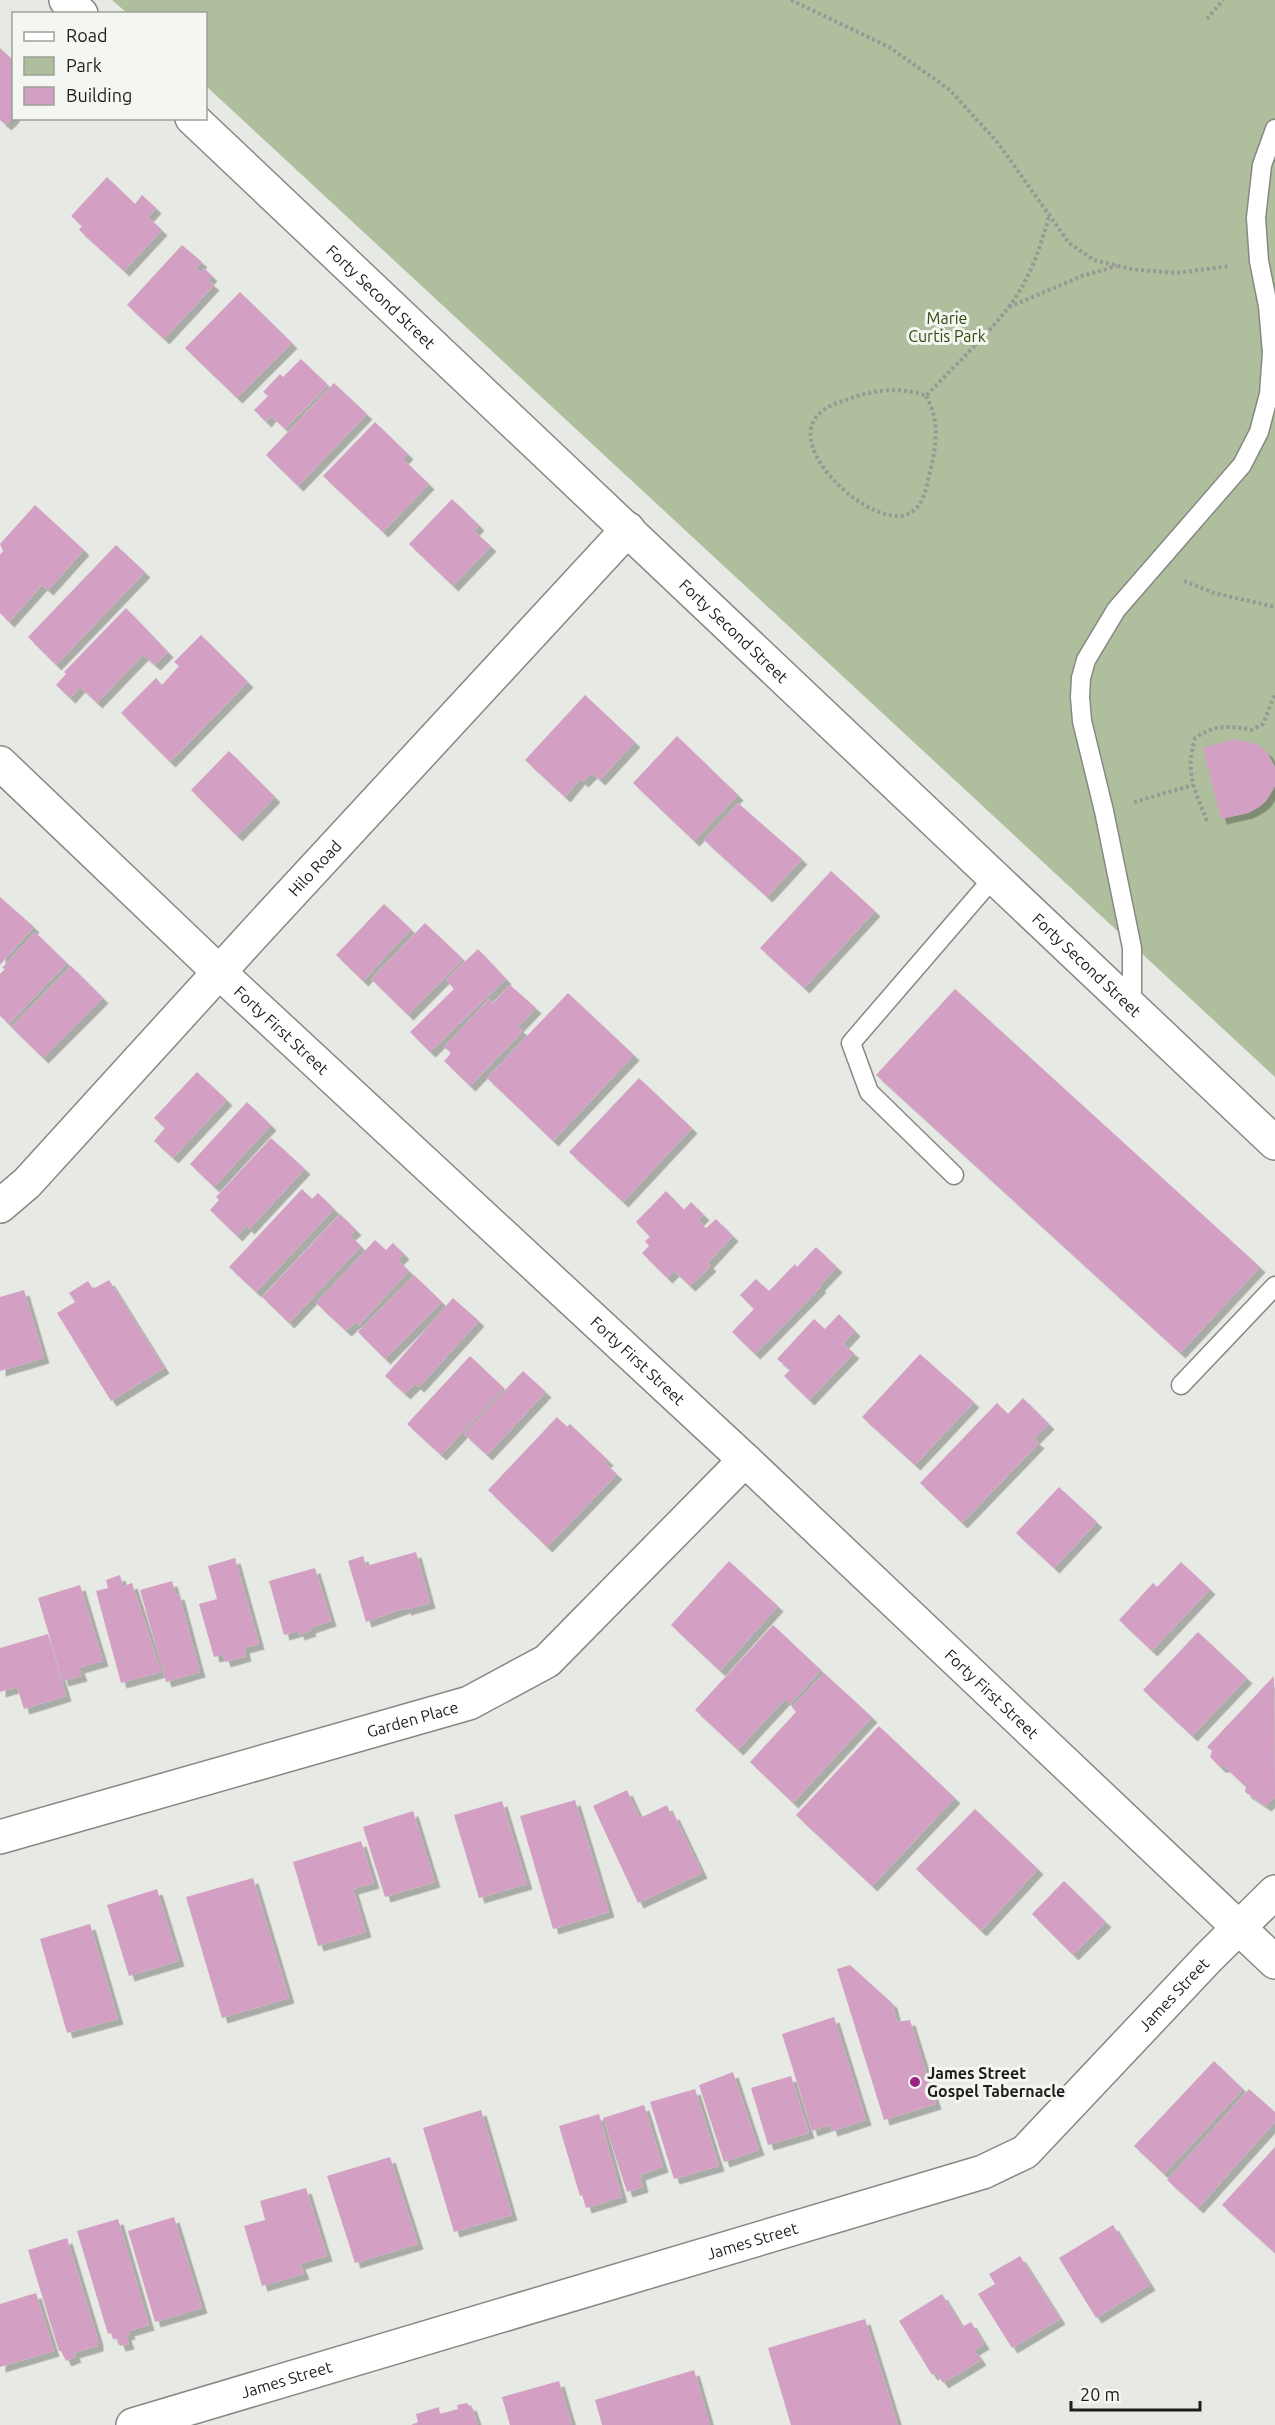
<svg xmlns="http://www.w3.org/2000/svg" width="1275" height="2425" font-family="Ubuntu,sans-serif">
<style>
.green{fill:#afbe9d}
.building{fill:#d3a0c4;filter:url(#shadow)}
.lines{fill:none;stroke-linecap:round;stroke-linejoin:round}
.service-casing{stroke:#868983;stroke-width:21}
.minor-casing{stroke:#868983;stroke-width:36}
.path{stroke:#979995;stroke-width:4;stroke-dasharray:3 3;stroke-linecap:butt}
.service{stroke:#fff;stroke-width:18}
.minor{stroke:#fff;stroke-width:33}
.poi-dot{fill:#972481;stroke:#f4f7f1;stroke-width:2}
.labels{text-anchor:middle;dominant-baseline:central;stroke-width:6;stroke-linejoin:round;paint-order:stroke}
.street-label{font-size:16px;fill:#1d1e1c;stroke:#f4f7f1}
.park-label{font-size:16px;fill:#31470d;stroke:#f4f7f1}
.poi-label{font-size:16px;font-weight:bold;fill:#1d1e1c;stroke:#f4f7f1;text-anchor:start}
</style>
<defs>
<filter id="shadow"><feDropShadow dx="5.5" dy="5.5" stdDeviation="0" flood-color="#0004"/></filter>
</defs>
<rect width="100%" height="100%" fill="#e7e9e4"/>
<path class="green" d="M112,0H1275V1077L206,86V14L127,13Z"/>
<g class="building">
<path d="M0,48L14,61V117L6,125L0,120Z"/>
<path d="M107,177L135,204L142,195L156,208L148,217L162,230L124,271L79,230L82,226L71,216Z"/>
<path d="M182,245L202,262L196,268L200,272L204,268L212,276L208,280L214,285L164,339L127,305Z"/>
<path d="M240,292L292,343L237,398L185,348Z"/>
<path d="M301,359L328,385L285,429L271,416L266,422L254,410L268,396L263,392L280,374L283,377Z"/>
<path d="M334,383L367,414L298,486L266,455Z"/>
<path d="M375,422L408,454L403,459L429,484L383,532L323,476Z"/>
<path d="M452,499L479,525L474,531L491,546L453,586L409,544Z"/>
<path d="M35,505L84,550L48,590L42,585L9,622L0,613V555L3,551L0,544Z"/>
<path d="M116,545L145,572L56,665L28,637Z"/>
<path d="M126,608L168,652L155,665L143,655L97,703L80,687L70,698L56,685L66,674L64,672Z"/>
<path d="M201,635L248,682L170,762L121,713L156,678L162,685L179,666L174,662Z"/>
<path d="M585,695L635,742L600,780L592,773L583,782L580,779L565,797L525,760Z"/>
<path d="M677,736L738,795L694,841L633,783Z"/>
<path d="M1234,739L1259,745L1267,752L1275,767V786L1266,801L1259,807L1248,813L1221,819L1203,748Z"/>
<path d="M229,751L275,797L237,836L191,790Z"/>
<path d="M738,803L802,859L767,897L704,840Z"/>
<path d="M831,871L875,911L804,988L760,948Z"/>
<path d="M0,897L34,927L0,965Z"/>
<path d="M384,904L411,929L363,981L336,955Z"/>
<path d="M425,923L463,959L408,1015L371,979Z"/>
<path d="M35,932L67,963L9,1024L0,1016V974L5,969L2,968Z"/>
<path d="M478,949L506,979L430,1052L410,1032L454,989L446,980Z"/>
<path d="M71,966L103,998L43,1058L11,1027Z"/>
<path d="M510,985L536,1008L518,1027L523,1031L470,1086L444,1061L451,1053L444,1047L489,999L493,1003Z"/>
<path d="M955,989L1260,1267L1180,1353L876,1075Z"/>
<path d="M568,993L634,1055L553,1141L487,1078Z"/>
<path d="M197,1072L227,1100L173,1158L154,1141L165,1128L154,1118Z"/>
<path d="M639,1078L692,1128L623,1202L569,1152Z"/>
<path d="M247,1102L271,1125L214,1187L190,1164Z"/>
<path d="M271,1138L305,1169L249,1229L246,1226L237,1236L210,1210L219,1200L216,1197Z"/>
<path d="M302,1189L312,1199L318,1193L334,1209L256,1292L229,1267Z"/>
<path d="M666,1191L684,1210L691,1202L704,1215L698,1221L706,1228L716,1219L733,1236L708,1263L711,1266L690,1286L674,1271L667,1278L642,1253L649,1246L645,1241L650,1237L636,1222Z"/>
<path d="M340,1214L356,1230L350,1235L361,1246L289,1323L262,1297Z"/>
<path d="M375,1240L386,1250L393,1243L404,1254L398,1260L409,1271L359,1325L356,1322L346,1331L316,1303Z"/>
<path d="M816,1247L837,1267L819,1286L821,1287L755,1354L732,1332L754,1309L740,1295L756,1279L769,1291L795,1264L797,1267Z"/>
<path d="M414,1275L442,1302L385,1359L358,1332Z"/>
<path d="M109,1280L164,1368L111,1401L57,1313L75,1302L69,1293L88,1281L93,1289Z"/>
<path d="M24,1290L44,1358L0,1371V1297Z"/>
<path d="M453,1298L479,1321L419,1387L415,1384L405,1394L385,1376Z"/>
<path d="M839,1314L855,1331L843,1344L854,1353L809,1400L784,1376L790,1370L777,1359L814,1319L825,1329Z"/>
<path d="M920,1354L974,1402L915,1465L862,1417Z"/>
<path d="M470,1356L504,1388L441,1455L407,1424Z"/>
<path d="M523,1371L546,1392L487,1455L464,1434Z"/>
<path d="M1023,1398L1049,1424L1034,1439L1039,1443L962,1523L920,1483L997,1403L1008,1414Z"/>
<path d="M557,1417L567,1427L570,1424L608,1460L605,1463L617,1474L547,1547L488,1490Z"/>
<path d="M1059,1487L1097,1522L1054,1568L1016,1533Z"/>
<path d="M416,1552L430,1603L406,1610L405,1608L366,1622L348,1561L363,1556L366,1566Z"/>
<path d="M235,1558L259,1644L244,1648L246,1656L225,1662L223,1655L214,1657L199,1604L217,1599L208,1566Z"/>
<path d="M729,1561L778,1606L720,1671L671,1625Z"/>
<path d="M1181,1562L1210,1589L1152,1651L1119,1620L1153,1583L1157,1587Z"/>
<path d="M315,1568L331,1621L310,1628L311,1631L299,1635L298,1631L284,1635L269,1581Z"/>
<path d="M120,1575L123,1586L132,1583L161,1672L121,1683L96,1591L108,1588L106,1580Z"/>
<path d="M172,1581L176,1595L179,1594L200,1672L166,1682L140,1590Z"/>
<path d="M80,1585L103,1661L79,1668L82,1676L63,1681L38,1598Z"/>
<path d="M773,1625L821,1670L790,1704L785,1699L738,1750L695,1710Z"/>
<path d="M1198,1632L1247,1678L1192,1736L1143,1690Z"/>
<path d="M48,1634L66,1696L24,1709L17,1687L0,1692V1648Z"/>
<path d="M824,1673L872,1717L793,1803L750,1762L796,1712L792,1707Z"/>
<path d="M1274,1676L1275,1797L1266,1806L1245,1792L1246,1787L1225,1767H1220L1210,1757L1212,1751L1207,1747Z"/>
<path d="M879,1726L955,1798L872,1886L796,1815Z"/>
<path d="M627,1790L640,1818L667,1805L671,1815L674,1814L702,1873L638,1903L593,1806Z"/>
<path d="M575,1800L609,1912L553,1929L520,1816Z"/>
<path d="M502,1801L527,1884L479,1898L454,1815Z"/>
<path d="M975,1809L1038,1869L981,1931L916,1869Z"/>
<path d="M413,1811L435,1882L385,1897L363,1827Z"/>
<path d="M361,1841L374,1883L353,1889L366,1932L318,1946L293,1862Z"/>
<path d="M253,1878L289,1998L222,2018L186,1897Z"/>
<path d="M1064,1881L1106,1922L1073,1955L1032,1914Z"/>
<path d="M157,1889L179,1961L129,1976L107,1905Z"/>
<path d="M90,1924L118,2019L67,2033L40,1939Z"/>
<path d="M850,1965L892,2003L897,2022L910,2020L936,2104L884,2120L837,1969Z"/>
<path d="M834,2017L866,2120L832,2131L830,2125L812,2131L782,2034Z"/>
<path d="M1214,2061L1243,2089L1164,2174L1134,2146Z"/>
<path d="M733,2072L759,2150L724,2162L699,2085Z"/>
<path d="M791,2076L809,2133L768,2145L751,2088Z"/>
<path d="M695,2089L719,2166L674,2179L650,2102Z"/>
<path d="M1249,2089L1275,2112V2122L1198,2208L1167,2180Z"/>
<path d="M644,2105L663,2167L640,2175L643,2187L627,2192L603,2118Z"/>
<path d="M481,2110L512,2215L454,2232L423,2128Z"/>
<path d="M599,2114L622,2197L586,2208L582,2195L580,2196L559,2126Z"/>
<path d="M1275,2147V2253L1222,2205Z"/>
<path d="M390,2157L418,2244L355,2263L327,2176Z"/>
<path d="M306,2188L327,2256L300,2264L304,2274L262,2286L244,2226L265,2220L260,2201Z"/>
<path d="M174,2217L202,2308L155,2322L128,2231Z"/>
<path d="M118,2219L149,2325L129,2331L130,2334L126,2335L129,2344L120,2346L117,2338L113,2339L111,2333L108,2334L77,2231Z"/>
<path d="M1113,2225L1150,2285L1096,2318L1059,2258Z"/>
<path d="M67,2238L98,2340V2346L74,2353L76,2357L66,2361L61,2351H59L28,2250Z"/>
<path d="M1020,2256L1060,2319L1012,2348L978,2294L995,2284L989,2274Z"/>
<path d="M36,2293L54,2351L0,2367V2304Z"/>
<path d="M942,2294L962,2327L971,2322L984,2344L974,2350L981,2360L943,2383L936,2373L932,2375L899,2321Z"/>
<path d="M865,2319L898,2425H791L768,2348Z"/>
<path d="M694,2370L710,2425H602L595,2400Z"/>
<path d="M559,2381L572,2425H510L502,2397Z"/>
<path d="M467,2403L469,2406L471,2405L478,2425H411L418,2422L416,2414L439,2407L440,2414L458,2409L457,2405Z"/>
</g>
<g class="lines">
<g class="service-casing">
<g id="service">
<path d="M1132,1006V948L1104,811L1082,721L1080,697L1081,678L1086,660L1116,610L1242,465L1259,432L1269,394L1272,353L1268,306L1259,261L1256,218L1262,165L1275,129"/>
<path d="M954,1175L869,1092L851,1043L994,877"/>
<path d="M1181,1385L1275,1286"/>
</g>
</g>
<g class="minor-casing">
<g id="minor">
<path d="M66,0L81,14"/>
<path id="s1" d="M192,118L1275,1143"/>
<path id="s2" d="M0,763L219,972L745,1460L1275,1962"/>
<path id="s3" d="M0,1206L27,1183L252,936L628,529"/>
<path id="s4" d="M0,1837L469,1703L547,1661L745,1460"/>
<path id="s5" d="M133,2425L983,2172L1025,2152L1209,1957L1275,1892"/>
</g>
</g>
<g class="path">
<path d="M791,0L889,47L950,90L998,143L1069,243L1094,260L1131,269L1176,273L1230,266"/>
<path d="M1207,19L1223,0"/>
<path d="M1009,307L1082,276L1117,266"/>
<path d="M926,396C941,423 936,447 929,476C926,490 923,507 908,514C874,530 784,451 818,415C825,407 836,403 846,400C872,390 900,386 926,396C953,367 984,339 1008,308C1029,281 1040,249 1049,216"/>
<path d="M1184,581L1214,593L1275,607"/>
<path d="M1134,802L1193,785"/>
<path d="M1207,821C1194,788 1185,774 1195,738C1214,725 1229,725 1252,730L1263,724L1275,694"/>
</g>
<use href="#service" class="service"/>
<use href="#minor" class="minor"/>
</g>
<circle class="poi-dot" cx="915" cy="2082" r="6"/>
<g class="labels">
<g class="street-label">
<text stroke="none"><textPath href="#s1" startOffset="260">Forty Second Street</textPath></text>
<text stroke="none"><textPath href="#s1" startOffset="746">Forty Second Street</textPath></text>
<text stroke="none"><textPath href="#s3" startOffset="462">Hilo Road</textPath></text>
<text stroke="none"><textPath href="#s1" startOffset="1232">Forty Second Street</textPath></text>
<text stroke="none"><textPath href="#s2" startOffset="388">Forty First Street</textPath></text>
<text stroke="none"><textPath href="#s2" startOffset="874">Forty First Street</textPath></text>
<text stroke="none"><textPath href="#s2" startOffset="1360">Forty First Street</textPath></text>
<text stroke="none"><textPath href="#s4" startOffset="429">Garden Place</textPath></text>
<text stroke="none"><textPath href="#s5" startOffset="1150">James Street</textPath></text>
<text stroke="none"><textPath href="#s5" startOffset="646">James Street</textPath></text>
<text stroke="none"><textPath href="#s5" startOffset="160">James Street</textPath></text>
</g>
<g class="park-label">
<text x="947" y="318">Marie<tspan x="947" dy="18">Curtis Park</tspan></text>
</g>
<g class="poi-label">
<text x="927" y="2073">James Street<tspan x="927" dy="18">Gospel Tabernacle</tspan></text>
</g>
</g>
<rect x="12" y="12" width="195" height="108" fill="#f4f7f1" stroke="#9ea09c" stroke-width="1.5"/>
<rect x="24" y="32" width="30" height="9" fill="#ffffff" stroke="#9ea09c" stroke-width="1.5"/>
<text x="66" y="42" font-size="18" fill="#1d1e1c">Road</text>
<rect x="24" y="57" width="30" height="18" fill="#afbe9d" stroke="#9ea09c" stroke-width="1.5"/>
<text x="66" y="72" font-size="18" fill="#1d1e1c">Park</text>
<rect x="24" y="87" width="30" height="18" fill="#d3a0c4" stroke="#9ea09c" stroke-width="1.5"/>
<text x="66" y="102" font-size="18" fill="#1d1e1c">Building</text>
<path d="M1071 2401v9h129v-9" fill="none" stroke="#1d1e1c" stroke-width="3"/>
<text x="1080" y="2401" font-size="18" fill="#1d1e1c" stroke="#f4f7f1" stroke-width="4.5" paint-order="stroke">20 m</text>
</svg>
